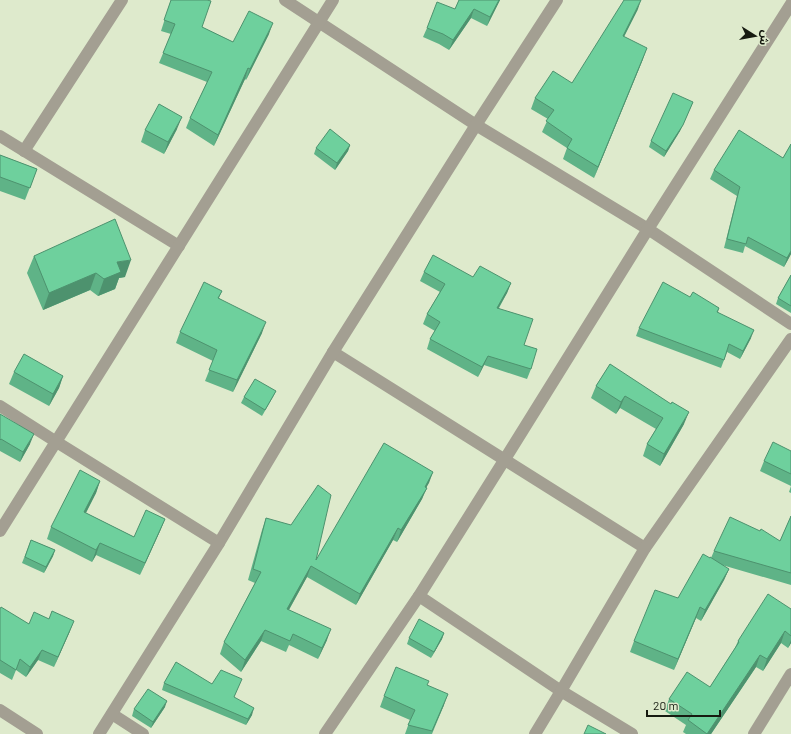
<svg xmlns="http://www.w3.org/2000/svg" width="791" height="734" font-family="Barlow,'Noto Sans Arabic',sans-serif">
<style>
.lines{fill:none;stroke-linecap:round;stroke-linejoin:round}
.minor{stroke:#a39f92;stroke-width:12}
.wall{fill:#5fb387}
.shaded-wall{fill:#4d926e}
.building{fill:#6ed09d;stroke:#4d926e}
</style>
<rect width="100%" height="100%" fill="#deeacc"/>
<g class="lines">
<g class="minor">
<path d="M285,0L476,125L648,229L791,324"/>
<path d="M0,136L179,246"/>
<path d="M24,151L122,0"/>
<path d="M333,352L645,548"/>
<path d="M0,406L55,441L219,543"/>
<path d="M0,531C110,353 223,178 333,0"/>
<path d="M419,596L561,691L632,734"/>
<path d="M0,710L37,734"/>
<path d="M112,714L143,734"/>
<path d="M99,734L219,543L333,352L476,125L557,0"/>
<path d="M325,734L419,596L505,459L648,229L791,4"/>
<path d="M535,734L561,691L645,548L791,339"/>
<path d="M754,734L791,674"/>
</g>
</g>
<g class="wall">
<path d="M171,0L202,27L233,42L269,34L246,80L245,79L214,146L186,128L190,118L207,82L159,63L171,34L161,31Z"/>
<path d="M459,0H500L487,26L471,18L449,50L439,44L423,37L427,28L455,9Z"/>
<path d="M638,9L624,37L643,59L594,178L563,159L567,148L542,132L548,119L531,109L535,98L572,83Z"/>
<path d="M693,102L680,131L664,157L649,147L651,141Z"/>
<path d="M177,129L164,154L141,142L145,130Z"/>
<path d="M791,144V254L784,267L745,246L743,253L724,248L737,196L710,179L714,170L783,158Z"/>
<path d="M350,145L348,151L335,170L314,154L316,148Z"/>
<path d="M0,155L37,169L25,200L0,191Z"/>
<path d="M34,256L125,277L119,278L115,289L98,296L90,290L43,310L27,273Z"/>
<path d="M424,272L473,277L511,283L507,293L499,308L524,345L531,369L527,379L484,365L478,377L427,349L430,339L435,331L423,324L427,314L440,292L420,281Z"/>
<path d="M791,275V313L776,304L778,298Z"/>
<path d="M222,291L219,298L262,333L233,392L205,381L213,361L176,343L180,332Z"/>
<path d="M690,297L719,308L718,312L751,338L740,359L727,352L721,368L636,336L639,328Z"/>
<path d="M610,364L684,424L660,466L643,456L647,444L656,429L620,408L616,414L591,398L596,386Z"/>
<path d="M14,372L63,376L59,388L49,406L9,384Z"/>
<path d="M276,391L273,397L262,416L241,403L244,397Z"/>
<path d="M0,414L30,444L20,462L0,451Z"/>
<path d="M791,451V493L789,492L791,486L760,471L764,461Z"/>
<path d="M433,472L426,488L422,499L397,542L393,540L356,605L307,577L289,610L327,640L318,659L289,645L286,652L261,641L241,672L220,654L224,642L255,583L248,580L262,530L266,518L316,560Z"/>
<path d="M100,481L96,493L86,513L134,537L165,519L160,531L140,575L96,555L92,562L47,539L51,527Z"/>
<path d="M791,516V585L722,565L729,569L724,580L701,621L696,618L674,670L630,652L634,641L678,598L710,558H711L714,551L780,541Z"/>
<path d="M31,540L55,550L53,556L44,573L22,563Z"/>
<path d="M0,609L29,624L70,631L54,667L38,660L26,677L16,670L12,680L0,673Z"/>
<path d="M791,609V643L788,648L781,643L763,671L756,667L711,734H686L683,732L686,725L665,711L669,699L710,687L735,648L738,641Z"/>
<path d="M444,633L442,639L431,658L407,644L409,638Z"/>
<path d="M164,683L212,684L239,685L234,697L252,715L246,725L162,690Z"/>
<path d="M428,685L444,705L432,734H405L410,720L380,707L384,696Z"/>
<path d="M165,707L151,728L132,716L134,709Z"/>
</g>
<g class="shaded-wall">
<path d="M499,0H500L487,26L490,17Z"/>
<path d="M641,0L638,9L619,46L623,36Z"/>
<path d="M474,9L471,18L449,50L453,40Z"/>
<path d="M273,23L269,34L246,80L250,69Z"/>
<path d="M647,48L643,59L594,178L598,167Z"/>
<path d="M248,68L245,79L214,146L218,135Z"/>
<path d="M693,102L680,131L664,157L666,151Z"/>
<path d="M182,117L177,129L164,154L168,142Z"/>
<path d="M350,145L348,151L335,170L337,163Z"/>
<path d="M791,251V254L784,267L787,258Z"/>
<path d="M131,260L125,277L119,278L115,289L98,296L104,279L117,262Z"/>
<path d="M96,273L90,290L43,310L49,293Z"/>
<path d="M511,283L507,293L493,317L497,308Z"/>
<path d="M266,322L262,333L233,392L237,380Z"/>
<path d="M754,330L751,338L740,359L743,351Z"/>
<path d="M488,356L484,365L478,377L482,367Z"/>
<path d="M63,376L59,388L49,406L53,394Z"/>
<path d="M625,396L620,408L616,414L621,402Z"/>
<path d="M689,412L684,424L660,466L664,454Z"/>
<path d="M34,434L30,444L20,462L23,452Z"/>
<path d="M433,472L429,483L423,493L427,488L422,499L397,542L401,530Z"/>
<path d="M100,481L96,493L80,524L84,512Z"/>
<path d="M165,519L160,531L140,575L145,563Z"/>
<path d="M398,528L393,540L356,605L360,594Z"/>
<path d="M100,543L96,555L92,562L96,550Z"/>
<path d="M55,550L53,556L44,573L46,567Z"/>
<path d="M311,566L307,577L283,620L287,609Z"/>
<path d="M729,569L724,580L701,621L705,610Z"/>
<path d="M700,607L696,618L674,670L678,659Z"/>
<path d="M74,621L70,631L54,667L58,657Z"/>
<path d="M331,629L327,640L318,659L322,648Z"/>
<path d="M265,630L261,641L241,672L245,660Z"/>
<path d="M785,631L781,643L763,671L767,659Z"/>
<path d="M444,633L442,639L431,658L434,652Z"/>
<path d="M791,640V643L788,648Z"/>
<path d="M42,650L38,660L26,677L30,667Z"/>
<path d="M760,655L756,667L711,734H707Z"/>
<path d="M448,694L444,705L431,734Z"/>
<path d="M167,701L165,707L151,728L153,722Z"/>
<path d="M254,708L252,715L246,725L248,719Z"/>
</g>
<g class="building">
<path d="M171,0H207L211,1L202,27L233,42L249,11L273,23L250,69L248,68L218,135L190,118L212,72L163,53L175,24L164,20Z"/>
<path d="M459,0H499L490,17L474,9L453,40L443,34L427,28L437,2L455,9Z"/>
<path d="M624,0H641L623,36L647,48L598,167L567,148L572,139L546,121L554,110L535,98L553,71L572,83Z"/>
<path d="M673,93L693,102L683,125L666,151L651,141Z"/>
<path d="M159,104L182,117L168,142L145,130Z"/>
<path d="M330,129L350,145L337,163L316,148Z"/>
<path d="M739,130L783,158L791,144V251L787,258L748,237L746,244L727,239L739,190L740,187L714,170Z"/>
<path d="M0,155L37,169L30,188L0,177Z"/>
<path d="M115,219L131,260L117,262L121,272L104,279L96,273L49,293L34,256Z"/>
<path d="M433,255L473,277L480,266L511,283L497,308L533,319L524,345L537,349L531,369L488,356L482,367L430,339L440,322L427,314L445,284L424,272Z"/>
<path d="M791,275V306L778,298Z"/>
<path d="M204,282L222,291L218,298L266,322L237,380L209,370L217,350L180,332Z"/>
<path d="M663,282L690,297L693,292L719,308L717,312L754,330L743,351L729,344L724,360L639,328Z"/>
<path d="M24,354L63,376L53,394L14,372Z"/>
<path d="M610,364L671,404L672,402L689,412L664,454L647,444L663,418L625,396L621,402L596,386Z"/>
<path d="M255,379L276,391L265,410L244,397Z"/>
<path d="M0,414L34,434L23,452L1,439L0,440Z"/>
<path d="M773,442L791,451V474L764,461Z"/>
<path d="M384,443L433,472L425,487L427,488L401,530L398,528L360,594L311,566L287,609L331,629L322,648L293,634L290,641L265,630L245,660L224,642L261,572L253,569L266,518L291,525L318,485L331,495L316,560Z"/>
<path d="M80,470L100,481L84,512L134,537L146,510L165,519L145,563L100,543L96,550L51,527Z"/>
<path d="M791,516V573L714,551L730,517L760,531L761,529L780,541Z"/>
<path d="M31,540L55,550L46,567L25,557Z"/>
<path d="M703,554L710,558V557L729,569L705,610L700,607L678,659L634,641L655,590L678,598Z"/>
<path d="M768,594L791,609V636L785,631L767,659L760,655L707,734L688,720L692,714L669,699L687,672L710,687L739,642L738,641Z"/>
<path d="M1,607L29,624L34,612L49,619L52,611L74,621L58,657L42,650L30,667L20,659L16,670L0,660V609Z"/>
<path d="M419,619L444,633L434,652L409,638Z"/>
<path d="M176,662L212,684L221,670L242,679L234,697L254,708L248,719L164,683Z"/>
<path d="M396,667L429,681L427,685L448,694L432,731L408,725L415,710L384,696Z"/>
<path d="M148,689L167,701L153,722L134,709Z"/>
<path d="M588,725L606,734H584Z"/>
</g>
<g transform="translate(755 36) rotate(101)" stroke="#deeacc" stroke-width="3" paint-order="stroke">
<path d="M0-3L7 15L0 10L-7 15Z" fill="#161a10"/>
<text y="-6" font-size="11" font-weight="bold" text-anchor="middle" fill="#161a10">ش</text>
</g>
<path d="M647 710v6h73v-6" fill="none" stroke="#161a10" stroke-width="2"/>
<text x="653" y="710" font-size="12" fill="#161a10" stroke="#deeacc" stroke-width="3" paint-order="stroke">20 m</text>
</svg>
